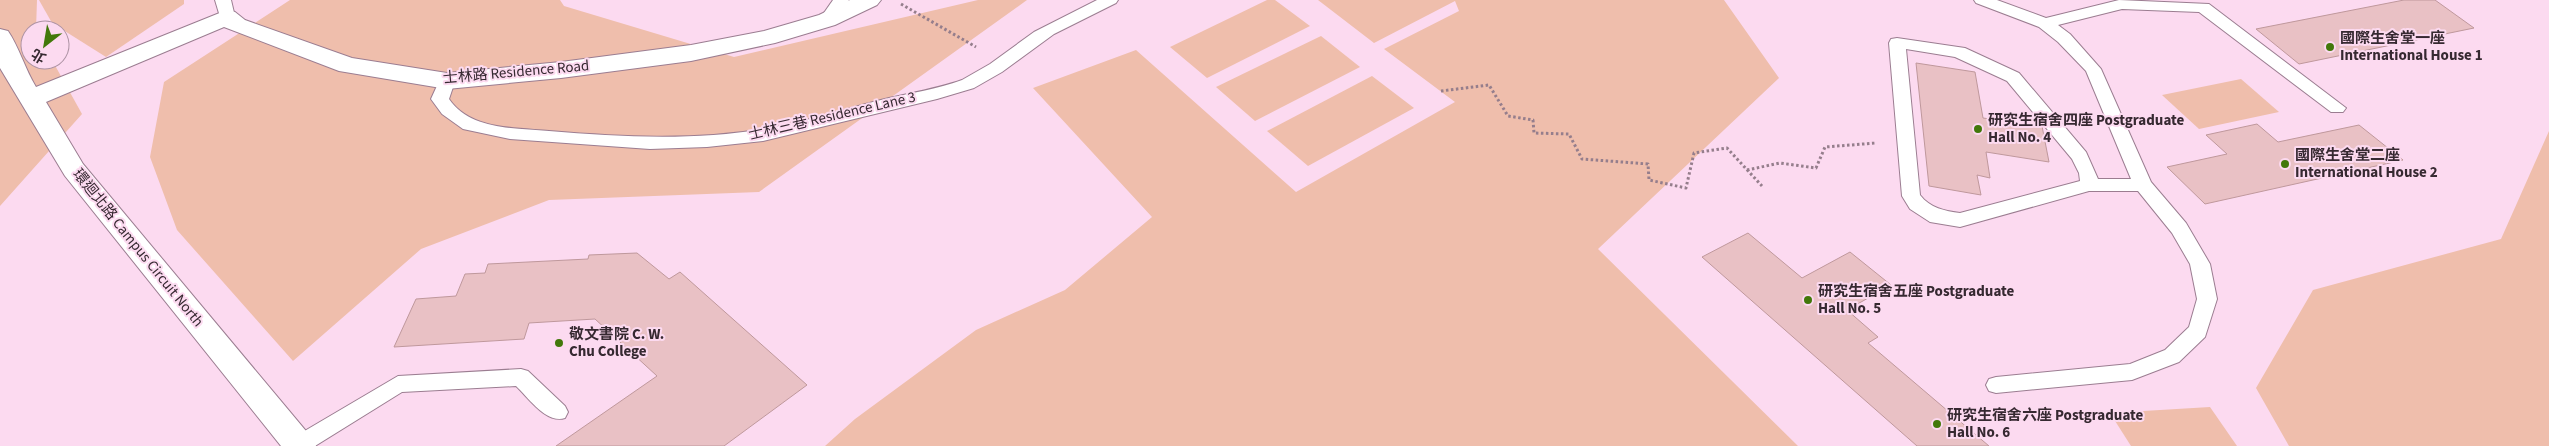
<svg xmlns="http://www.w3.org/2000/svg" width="2549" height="446" font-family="'Source Sans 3','Noto Sans TC',sans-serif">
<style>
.green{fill:#efbeac}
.building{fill:#e9c1c5;stroke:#bf989c}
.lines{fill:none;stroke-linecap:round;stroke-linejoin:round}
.lane-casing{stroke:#9b7d91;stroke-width:2}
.street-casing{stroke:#9b7d91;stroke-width:2}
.path{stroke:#957e8c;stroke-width:3;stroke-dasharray:2.5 2.5;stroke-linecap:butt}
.lane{fill:#fff;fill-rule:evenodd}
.street{fill:#fff;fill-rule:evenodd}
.poi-dot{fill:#42780a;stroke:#fcdaf0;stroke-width:2}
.labels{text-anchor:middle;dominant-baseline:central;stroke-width:4;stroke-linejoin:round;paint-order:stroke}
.poi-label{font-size:15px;font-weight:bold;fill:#362931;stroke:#fcdaf0;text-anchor:start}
.street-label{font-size:15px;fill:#362931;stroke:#fcdaf0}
</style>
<rect width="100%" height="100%" fill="#fcdaf0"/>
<g class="green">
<path d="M0,0H37L36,30H30V60H52L82,114L0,206Z"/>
<path d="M39,0H184V4L106,57L52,23Z"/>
<path d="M290,0H560L564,6L734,57L978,0H1027L759,192L549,200L421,249L293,361L177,230L150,157L164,82Z"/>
<path d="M1267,0H1275L1310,26L1207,78L1170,47Z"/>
<path d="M1318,0H1724L1779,78L1598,249L1798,446H825L855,419L976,330L1065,290L1152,217L1033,88L1136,50L1296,192L1455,102L1384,49L1459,11L1455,1L1374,43Z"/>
<path d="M1321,36L1360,67L1255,121L1216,87Z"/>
<path d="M1372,76L1414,108L1308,166L1267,131Z"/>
<path d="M2241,79L2279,112L2199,129L2162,95Z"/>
<path d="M2549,131V446H2289L2256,388L2313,290L2501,239Z"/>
<path d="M2210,407L2237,446H2131L2110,413Z"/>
</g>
<g class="building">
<path d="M2404,0H2435L2474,28L2299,64L2256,29Z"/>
<path d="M1916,63L1975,72L1983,118L2042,126L2049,162L1986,152L1990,178L1977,175L1981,195L1929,186Z"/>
<path d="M2257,124L2278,142L2359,125L2403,160L2205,204L2167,167L2227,154L2206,135Z"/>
<path d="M1748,233L1802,278L1850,252L1891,285L1847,310L1878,337L1868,343L1989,446H1917L1702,257Z"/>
<path d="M637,253L669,279L680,272L807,385L724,446H556L657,376L595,319L529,323L524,339L394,347L416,299L456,296L465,274L485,273L488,264L588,259L589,255Z"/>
</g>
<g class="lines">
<g class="lane-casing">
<g id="lane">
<path d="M215,0H231L235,17L233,20H221Z"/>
<path d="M833,0H849L833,24H821L819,20Z"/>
<path d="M1097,0H1118L1116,3L1054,34L1002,72L974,88L937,99L763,141L707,147L650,149L510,139L463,129L442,114L431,99L441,77H453L455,81L449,99C470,130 515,128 549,131C620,137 693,141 764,129C805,122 845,109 885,99C911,93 937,89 962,80L990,64L1034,32Z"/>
<path d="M1974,0H1997L2046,18L2119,0L2209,4L2346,108L2343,112H2331L2199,12L2122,9L2058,25L2070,34L2101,69L2151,182L2186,223L2210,264L2217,299L2205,337L2179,362L2132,380L1996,393L1989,391L1986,385L1989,379L1996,377L2130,364L2165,350L2189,327L2197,299L2190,264L2172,233L2138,191H2089L1960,227L1930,222L1910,209L1902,196L1889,43L1891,39L1897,38L1965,48L2019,73L2086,152L2098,179H2131L2086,71L2058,42L2039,27L1976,3ZM1906,49L1955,57L2007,81L2072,159L2079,173L2080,181L1960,213C1945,211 1930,208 1920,195Z"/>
<path d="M521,369L528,371L565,406L568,412L565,418C546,424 529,398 516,386L402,392L315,446L288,445L291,439L398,376Z"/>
</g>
</g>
<g class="street-casing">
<path id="street" d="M850,0H881L877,5L835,25L775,43L691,61L561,78L447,89L339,71L224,27L46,102L83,164L311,437L316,446H281L65,176L0,68V29L8,31C19,47 25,69 36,87L227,10L235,12L245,20L352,58L447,73L561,62L691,45L764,31L819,15Z"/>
</g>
<g class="path">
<path d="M901,4L976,47"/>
<path d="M1441,91L1489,85L1508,116L1533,120L1534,133L1569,134L1582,159L1648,164L1649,180L1686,188L1694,153L1727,148L1762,186"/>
<path d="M1747,170L1780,163L1816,168L1825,147L1876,143"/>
</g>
<use href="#lane" class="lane"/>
<use href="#street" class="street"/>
</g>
<g class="poi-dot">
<circle cx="2330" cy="47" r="5"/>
<circle cx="1978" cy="129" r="5"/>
<circle cx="2285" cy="164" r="5"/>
<circle cx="1808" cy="300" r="5"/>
<circle cx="559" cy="343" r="5"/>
<circle cx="1937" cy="424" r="5"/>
</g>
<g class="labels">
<g class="poi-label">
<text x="2340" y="38">國際生舍堂一座<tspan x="2340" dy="17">International House 1</tspan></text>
<text x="1988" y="120">研究生宿舍四座 Postgraduate<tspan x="1988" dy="17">Hall No. 4</tspan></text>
<text x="2295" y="155">國際生舍堂二座<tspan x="2295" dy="17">International House 2</tspan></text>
<text x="1818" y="291">研究生宿舍五座 Postgraduate<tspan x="1818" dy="17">Hall No. 5</tspan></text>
<text x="569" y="334">敬文書院 C. W.<tspan x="569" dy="17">Chu College</tspan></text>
<text x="1947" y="415">研究生宿舍六座 Postgraduate<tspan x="1947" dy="17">Hall No. 6</tspan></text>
</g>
<g class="street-label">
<text transform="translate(516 72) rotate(-5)">士林路 Residence Road</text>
<text transform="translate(832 116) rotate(-13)">士林三巷 Residence Lane 3</text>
<text transform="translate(138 248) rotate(51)">環迴北路 Campus Circuit North</text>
</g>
</g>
<g transform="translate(45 45) rotate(211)"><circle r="24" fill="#fcdaf0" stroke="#ad93a4"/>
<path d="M0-4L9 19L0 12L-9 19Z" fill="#42780a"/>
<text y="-8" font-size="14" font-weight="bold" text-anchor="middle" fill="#362931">北</text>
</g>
</svg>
